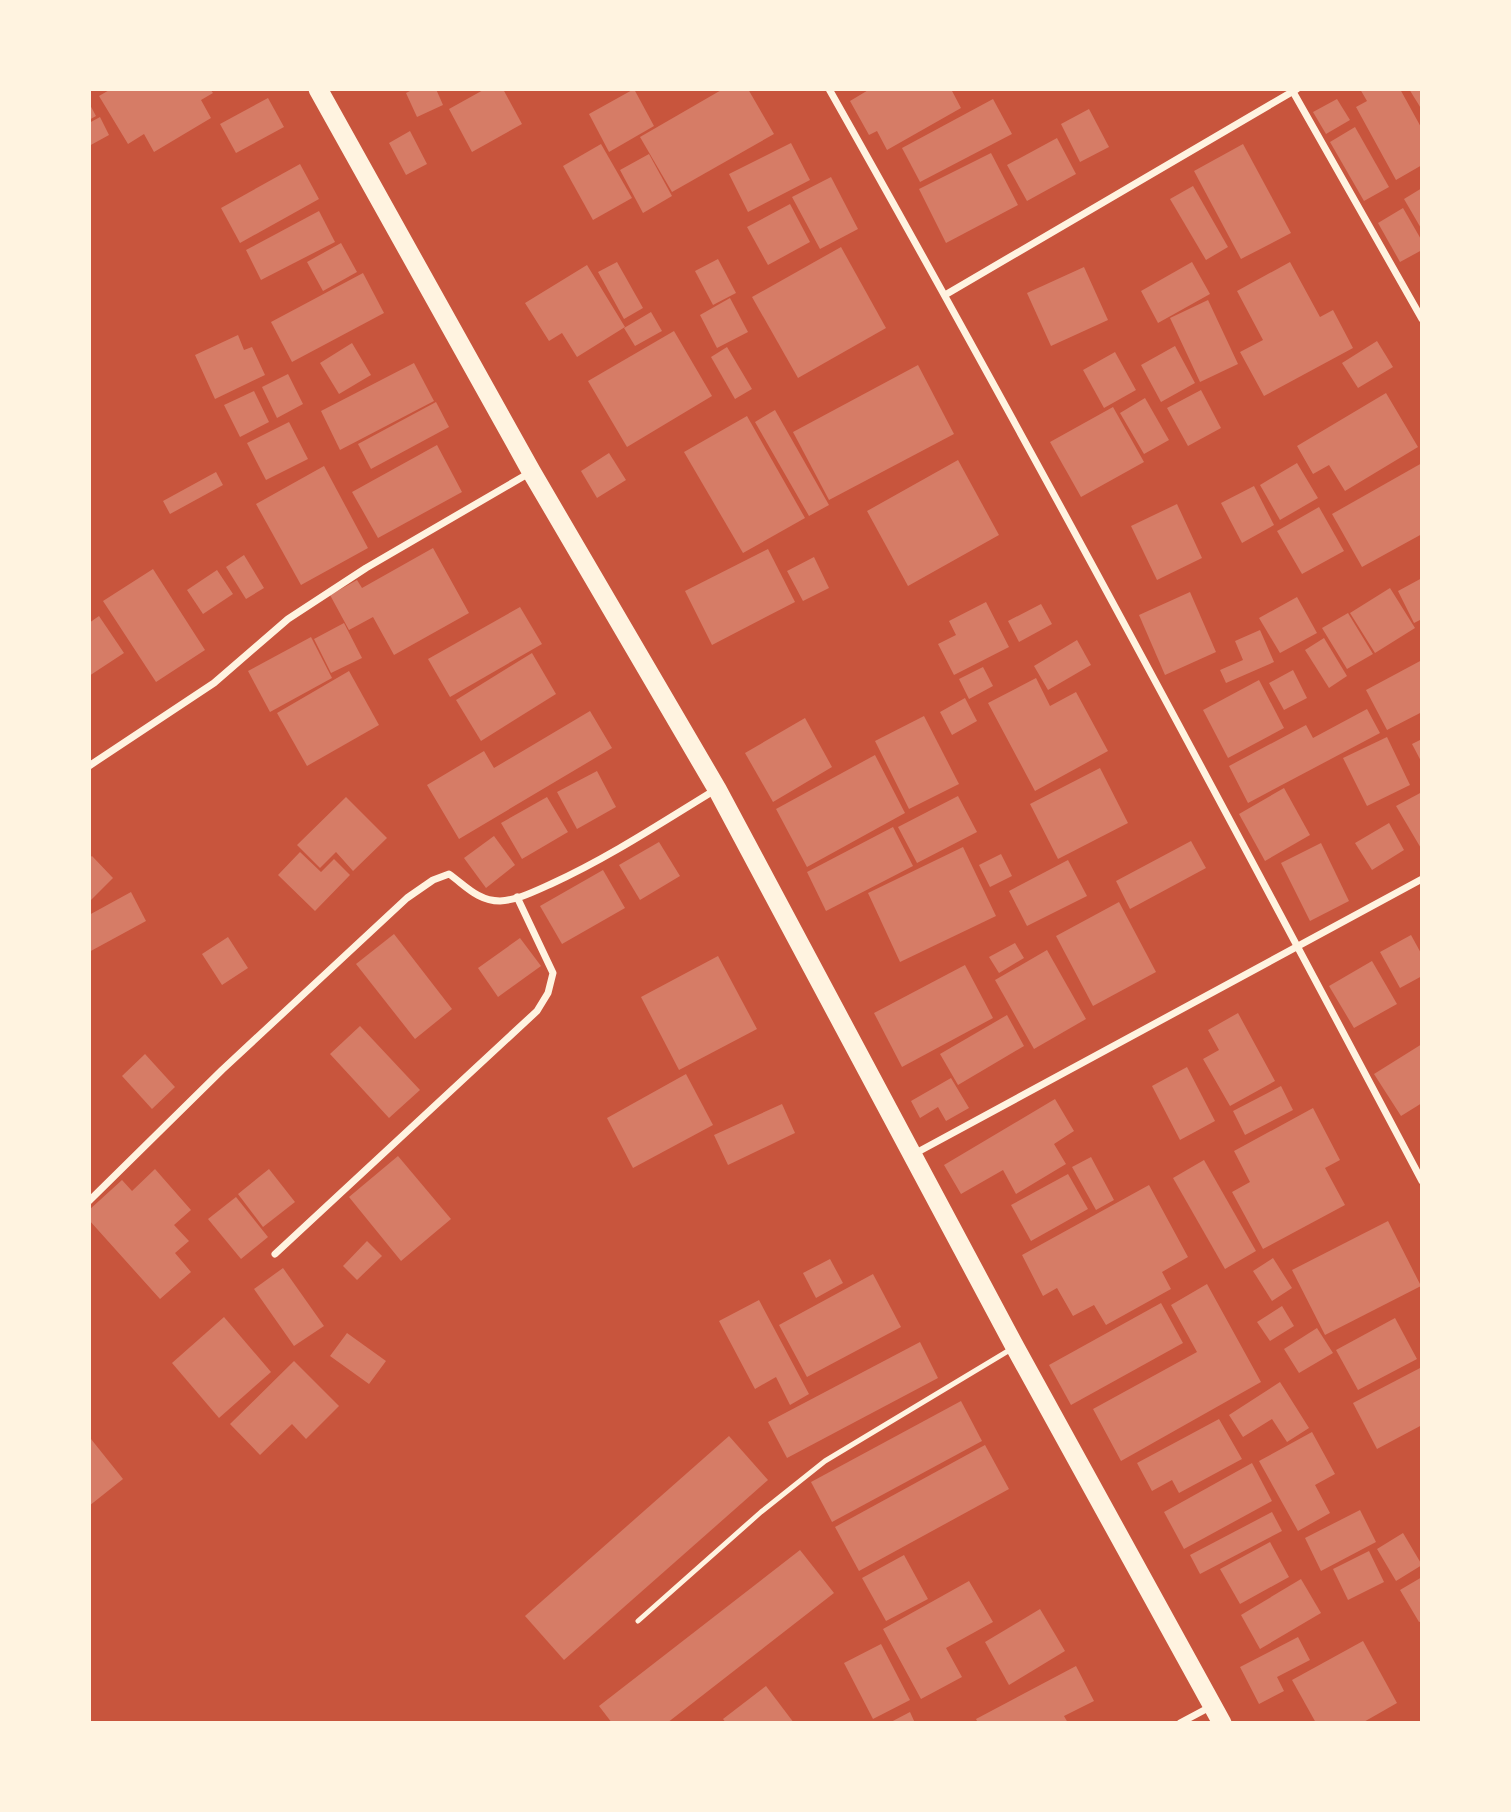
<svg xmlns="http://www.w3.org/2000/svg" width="1511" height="1812" font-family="'Roboto Condensed',sans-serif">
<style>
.building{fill:#d67c66}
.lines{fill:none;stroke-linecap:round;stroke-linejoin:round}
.service{stroke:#fff3e0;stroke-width:5}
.minor{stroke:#fff3e0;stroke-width:7}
.trunk{stroke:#fff3e0;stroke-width:19}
</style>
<rect width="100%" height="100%" fill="#c8553d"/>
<g class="building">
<path d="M111,89H210L213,93L201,100L211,118L154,152L144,134L128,144L99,96Z"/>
<path d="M414,89H436L443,105L417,117L406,93Z"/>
<path d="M485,89H503L522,124L472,152L449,109Z"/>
<path d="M634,89L654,126L609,152L589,114Z"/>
<path d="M723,89H748L774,134L672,192L640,137Z"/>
<path d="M870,89H951L961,108L887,150L877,131L869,135L850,101Z"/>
<path d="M1360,89H1400L1422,129V165L1396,180L1356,107L1367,101Z"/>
<path d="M1409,89H1422V110Z"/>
<path d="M268,98L284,127L236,153L220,124Z"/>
<path d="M993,99L1012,134L920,182L902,148Z"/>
<path d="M1337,99L1350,120L1326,134L1313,112Z"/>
<path d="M89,103L96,116L89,120Z"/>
<path d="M1089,109L1109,147L1080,162L1061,124Z"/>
<path d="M100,117L109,135L89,146V123Z"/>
<path d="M1355,127L1389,187L1364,201L1330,142Z"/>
<path d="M410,131L427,164L406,175L389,143Z"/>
<path d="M1057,138L1076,174L1027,201L1007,165Z"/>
<path d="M791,143L810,180L748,212L729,174Z"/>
<path d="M601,144L632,198L593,220L563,166Z"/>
<path d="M1243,144L1291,233L1241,259L1194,171Z"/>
<path d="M991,153L1018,205L946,243L919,189Z"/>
<path d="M649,154L672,196L643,213L620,170Z"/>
<path d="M300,164L319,199L240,243L221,208Z"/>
<path d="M831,177L858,229L820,249L792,197Z"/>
<path d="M1193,186L1228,247L1206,260L1170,199Z"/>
<path d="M1422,188V230L1404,199Z"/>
<path d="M790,204L810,242L768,265L747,227Z"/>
<path d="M1403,208L1422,241V250L1400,262L1378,223Z"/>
<path d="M319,211L335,242L261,280L246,250Z"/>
<path d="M341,243L357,272L323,291L307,262Z"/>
<path d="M841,247L886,328L798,378L752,297Z"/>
<path d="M718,259L736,293L713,305L695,271Z"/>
<path d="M617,262L643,308L624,319L598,272Z"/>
<path d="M1192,262L1210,294L1158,323L1141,291Z"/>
<path d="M1290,262L1320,317L1333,310L1353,348L1264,396L1240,352L1263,340L1237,291Z"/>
<path d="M587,265L625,327L577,357L562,333L549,341L525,303Z"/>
<path d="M1084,267L1108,320L1051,346L1027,293Z"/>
<path d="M363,273L384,313L292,362L271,322Z"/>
<path d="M730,298L748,332L717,348L700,315Z"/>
<path d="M1208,300L1238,364L1200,382L1170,318Z"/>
<path d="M651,312L662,331L635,346L624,328Z"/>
<path d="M674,331L712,396L627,447L588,381Z"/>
<path d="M238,335L244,350L252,347L265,375L215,399L195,355Z"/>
<path d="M1377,341L1393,367L1358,388L1342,363Z"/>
<path d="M352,343L371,375L339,394L320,363Z"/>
<path d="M1175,346L1195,383L1161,402L1141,365Z"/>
<path d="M727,347L752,389L735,399L711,357Z"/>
<path d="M1115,352L1136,390L1104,408L1083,370Z"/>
<path d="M414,363L434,401L340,450L321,411Z"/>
<path d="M918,365L954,434L829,500L793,432Z"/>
<path d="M288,374L303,404L277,418L262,387Z"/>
<path d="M1201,390L1221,428L1188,446L1167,408Z"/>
<path d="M254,391L269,422L240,437L224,405Z"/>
<path d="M1386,393L1418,447L1345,491L1329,465L1313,474L1297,446Z"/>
<path d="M1145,398L1169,440L1144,454L1120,413Z"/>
<path d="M436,402L449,427L371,469L358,444Z"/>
<path d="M1113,407L1144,462L1081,497L1050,442Z"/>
<path d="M775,410L829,505L809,516L755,422Z"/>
<path d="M747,416L805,518L743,553L684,452Z"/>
<path d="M289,422L308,459L266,480L247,443Z"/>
<path d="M437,445L462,492L378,538L352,492Z"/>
<path d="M609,453L626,480L597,498L581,471Z"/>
<path d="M958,460L999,535L908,586L867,511Z"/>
<path d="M1297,463L1318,498L1280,520L1260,485Z"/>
<path d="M1422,463V534L1362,567L1332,514Z"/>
<path d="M324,466L368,548L301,585L256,504Z"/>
<path d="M216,472L223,485L170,514L163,501Z"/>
<path d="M1254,486L1274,525L1242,543L1221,503Z"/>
<path d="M1177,504L1202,558L1157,580L1131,526Z"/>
<path d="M1319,507L1344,551L1302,574L1277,531Z"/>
<path d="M433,548L469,613L394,655L373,617L349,630L330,595L357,580L362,588Z"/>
<path d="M768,549L795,602L712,645L685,591Z"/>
<path d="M244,555L264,588L246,599L226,567Z"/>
<path d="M814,557L829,588L803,601L787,571Z"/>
<path d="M153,569L205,650L156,682L103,601Z"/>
<path d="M217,570L233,594L203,614L187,590Z"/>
<path d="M1422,578V619L1414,623L1398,591Z"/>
<path d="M1390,588L1415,628L1375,653L1350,613Z"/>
<path d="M1190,592L1216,652L1165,675L1139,615Z"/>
<path d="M1297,597L1317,633L1280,653L1259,618Z"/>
<path d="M986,602L1009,647L954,675L938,644L956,635L949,621Z"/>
<path d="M1041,604L1052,624L1019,642L1008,621Z"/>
<path d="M520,607L542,644L450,697L428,659Z"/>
<path d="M1348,613L1373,654L1347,669L1322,628Z"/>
<path d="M99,616L124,653L89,676V623Z"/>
<path d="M344,623L362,658L331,673L314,639Z"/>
<path d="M1260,630L1274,662L1226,683L1220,670L1243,660L1235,641Z"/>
<path d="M311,637L332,678L270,712L248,671Z"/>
<path d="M1324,638L1347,676L1329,688L1305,650Z"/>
<path d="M1077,640L1091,665L1048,690L1034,666Z"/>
<path d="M532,653L556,694L481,741L456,700Z"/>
<path d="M1422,660V712L1387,730L1366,690Z"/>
<path d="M983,667L993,686L969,699L959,679Z"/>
<path d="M1293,670L1307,698L1284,710L1269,683Z"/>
<path d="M349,671L379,725L307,766L277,713Z"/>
<path d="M1036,678L1050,706L1076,692L1108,751L1035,791L988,703Z"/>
<path d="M1259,680L1284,728L1228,758L1203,710Z"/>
<path d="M965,698L977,721L952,735L940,712Z"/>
<path d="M1367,709L1380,733L1248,803L1229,766L1306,725L1313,738Z"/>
<path d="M590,711L612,748L459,839L427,785L484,751L494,768Z"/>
<path d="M924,716L959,784L909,809L875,741Z"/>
<path d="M805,718L832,767L773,802L745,753Z"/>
<path d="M1387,737L1410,785L1367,806L1343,758Z"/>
<path d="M1422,739V763L1412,744Z"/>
<path d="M875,755L905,813L807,867L776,809Z"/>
<path d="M1100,768L1128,823L1058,859L1030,804Z"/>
<path d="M597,771L616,807L577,829L557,792Z"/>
<path d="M1284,788L1310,835L1265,861L1239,814Z"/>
<path d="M1422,792V850L1396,806Z"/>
<path d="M958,796L977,832L917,863L898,827Z"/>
<path d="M346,797L387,838L353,871L336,852L320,868L297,845Z"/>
<path d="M547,797L568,832L522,859L501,823Z"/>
<path d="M1389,823L1404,850L1372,870L1355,843Z"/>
<path d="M893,827L913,866L826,911L807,872Z"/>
<path d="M494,836L515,865L486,888L464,858Z"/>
<path d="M1191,841L1206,868L1130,909L1116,881Z"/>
<path d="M659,842L680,876L640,900L619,865Z"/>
<path d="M1321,843L1349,901L1310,921L1281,863Z"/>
<path d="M963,847L996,916L900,962L868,893Z"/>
<path d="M300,852L321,872L334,859L350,875L315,911L278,875Z"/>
<path d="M1001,854L1012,876L990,887L979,865Z"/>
<path d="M92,856L113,878L89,902V858Z"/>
<path d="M1068,860L1087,896L1027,926L1009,891Z"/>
<path d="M603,870L625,908L562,944L540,906Z"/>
<path d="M131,892L146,921L89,952V915Z"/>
<path d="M1119,902L1156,972L1093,1006L1056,936Z"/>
<path d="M394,934L452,1009L415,1039L356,964Z"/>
<path d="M1411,935L1422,955V976L1400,988L1380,952Z"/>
<path d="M228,937L248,968L222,985L202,954Z"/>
<path d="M520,938L541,966L498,997L478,968Z"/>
<path d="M1015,943L1024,958L999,973L989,957Z"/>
<path d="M1047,950L1086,1019L1034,1049L995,980Z"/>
<path d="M718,956L757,1029L679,1070L641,997Z"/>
<path d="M1372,961L1397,1004L1354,1028L1329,986Z"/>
<path d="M965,965L993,1018L902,1067L874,1013Z"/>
<path d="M1238,1013L1275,1081L1230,1106L1203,1059L1219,1050L1208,1030Z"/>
<path d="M1007,1015L1024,1046L958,1085L940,1054Z"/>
<path d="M360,1026L420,1090L389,1118L330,1054Z"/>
<path d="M1422,1044V1103L1401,1116L1374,1074Z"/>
<path d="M145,1054L175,1087L152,1109L122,1076Z"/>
<path d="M1187,1067L1215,1121L1180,1140L1152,1086Z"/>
<path d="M686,1074L713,1125L633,1168L607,1118Z"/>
<path d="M951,1078L969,1108L946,1121L938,1107L920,1118L911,1101Z"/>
<path d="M1281,1086L1293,1110L1245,1135L1233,1111Z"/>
<path d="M1055,1099L1074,1131L1054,1144L1066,1164L1016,1194L1003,1170L961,1194L944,1165Z"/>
<path d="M782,1104L795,1133L728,1165L714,1135Z"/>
<path d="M1313,1108L1340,1160L1325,1168L1345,1205L1263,1249L1232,1192L1250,1182L1234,1151Z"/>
<path d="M398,1156L451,1219L401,1261L349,1197Z"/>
<path d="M1091,1157L1114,1200L1096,1210L1072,1167Z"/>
<path d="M1204,1160L1256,1251L1225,1269L1173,1178Z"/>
<path d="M155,1169L191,1210L174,1225L189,1241L175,1253L191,1272L160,1299L89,1220V1210L122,1180L132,1191Z"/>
<path d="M269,1169L295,1202L263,1227L238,1194Z"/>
<path d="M1068,1174L1088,1209L1031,1241L1011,1205Z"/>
<path d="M1149,1185L1188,1257L1162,1272L1171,1289L1106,1325L1094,1305L1073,1316L1057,1288L1043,1296L1022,1255Z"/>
<path d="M236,1197L268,1237L241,1259L208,1219Z"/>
<path d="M1388,1221L1421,1286L1325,1335L1292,1270Z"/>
<path d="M367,1241L382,1256L357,1280L343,1266Z"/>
<path d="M1273,1258L1292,1288L1272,1301L1253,1271Z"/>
<path d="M830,1259L843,1283L816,1298L803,1273Z"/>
<path d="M283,1268L324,1326L294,1346L254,1289Z"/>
<path d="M873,1274L901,1327L807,1377L779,1325Z"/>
<path d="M1207,1284L1261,1382L1121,1461L1093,1409L1197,1352L1171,1305Z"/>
<path d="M759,1300L809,1394L790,1405L776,1377L755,1389L719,1321Z"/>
<path d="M1161,1303L1183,1343L1071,1405L1049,1365Z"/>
<path d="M1282,1306L1294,1326L1270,1341L1257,1322Z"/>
<path d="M224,1317L271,1372L219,1418L172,1363Z"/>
<path d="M1395,1318L1417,1359L1358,1390L1336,1350Z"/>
<path d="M1317,1328L1333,1353L1299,1373L1284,1349Z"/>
<path d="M347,1333L386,1361L369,1384L330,1356Z"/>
<path d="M920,1342L938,1378L787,1458L768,1422Z"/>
<path d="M294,1361L339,1406L306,1439L292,1424L260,1455L230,1424Z"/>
<path d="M1422,1367V1425L1377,1449L1353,1403Z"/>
<path d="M1280,1382L1309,1428L1287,1442L1272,1419L1243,1437L1229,1415Z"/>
<path d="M961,1401L982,1441L832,1522L811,1482Z"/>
<path d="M1219,1419L1242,1459L1179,1493L1172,1480L1152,1491L1137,1463Z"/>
<path d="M1312,1432L1335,1474L1315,1485L1330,1513L1298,1531L1259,1461Z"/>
<path d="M729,1436L768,1480L564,1660L525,1616Z"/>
<path d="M91,1439L123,1479L89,1506V1441Z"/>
<path d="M985,1445L1009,1489L859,1571L835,1527Z"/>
<path d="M1252,1463L1272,1501L1184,1549L1164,1512Z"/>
<path d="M1360,1510L1376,1542L1321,1571L1305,1538Z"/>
<path d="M1272,1512L1282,1531L1200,1574L1190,1555Z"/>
<path d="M1403,1533L1422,1565L1396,1581L1377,1549Z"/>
<path d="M1270,1542L1289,1577L1240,1604L1220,1569Z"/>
<path d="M800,1550L834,1593L667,1723H612L599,1706Z"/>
<path d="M1369,1551L1384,1582L1348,1600L1333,1569Z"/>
<path d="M904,1555L928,1599L886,1621L862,1578Z"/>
<path d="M1422,1577V1621L1419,1622L1400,1590Z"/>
<path d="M1301,1579L1321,1613L1260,1649L1241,1615Z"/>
<path d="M969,1581L993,1622L946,1648L962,1677L921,1699L883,1629Z"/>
<path d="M1040,1609L1065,1651L1009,1685L985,1642Z"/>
<path d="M1298,1637L1310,1660L1277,1677L1284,1691L1259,1704L1240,1667Z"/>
<path d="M1363,1641L1397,1703L1362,1723H1316L1292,1680Z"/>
<path d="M881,1644L910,1700L873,1719L844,1663Z"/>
<path d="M1076,1666L1094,1701L1064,1716L1068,1723H978L976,1719Z"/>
<path d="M766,1686L794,1723H726L723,1719Z"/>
<path d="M910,1712L915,1723H889Z"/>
</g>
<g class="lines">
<path class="service" d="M638,1621L761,1512L825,1461L1013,1348"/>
<g class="minor">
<path d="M829,89C1033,450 1228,815 1422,1181"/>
<path d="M1292,90L1422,319"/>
<path d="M945,295L1297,89"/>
<path d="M89,766L214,683L288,619L366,568L531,472"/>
<path d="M914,1154L1422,879"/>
<path d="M89,1201L222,1070L407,898L433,880L449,874C466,886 478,901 500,901C518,900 535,891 551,884C608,858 661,823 715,790"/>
<path d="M275,1254L537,1011L548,993L553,973L517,897"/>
<path d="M1180,1723L1210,1707"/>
</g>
<path class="trunk" d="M318,89L531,471L717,789L1015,1347L1222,1723"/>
</g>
<rect width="1511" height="1812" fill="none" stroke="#fff3e0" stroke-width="182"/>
</svg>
